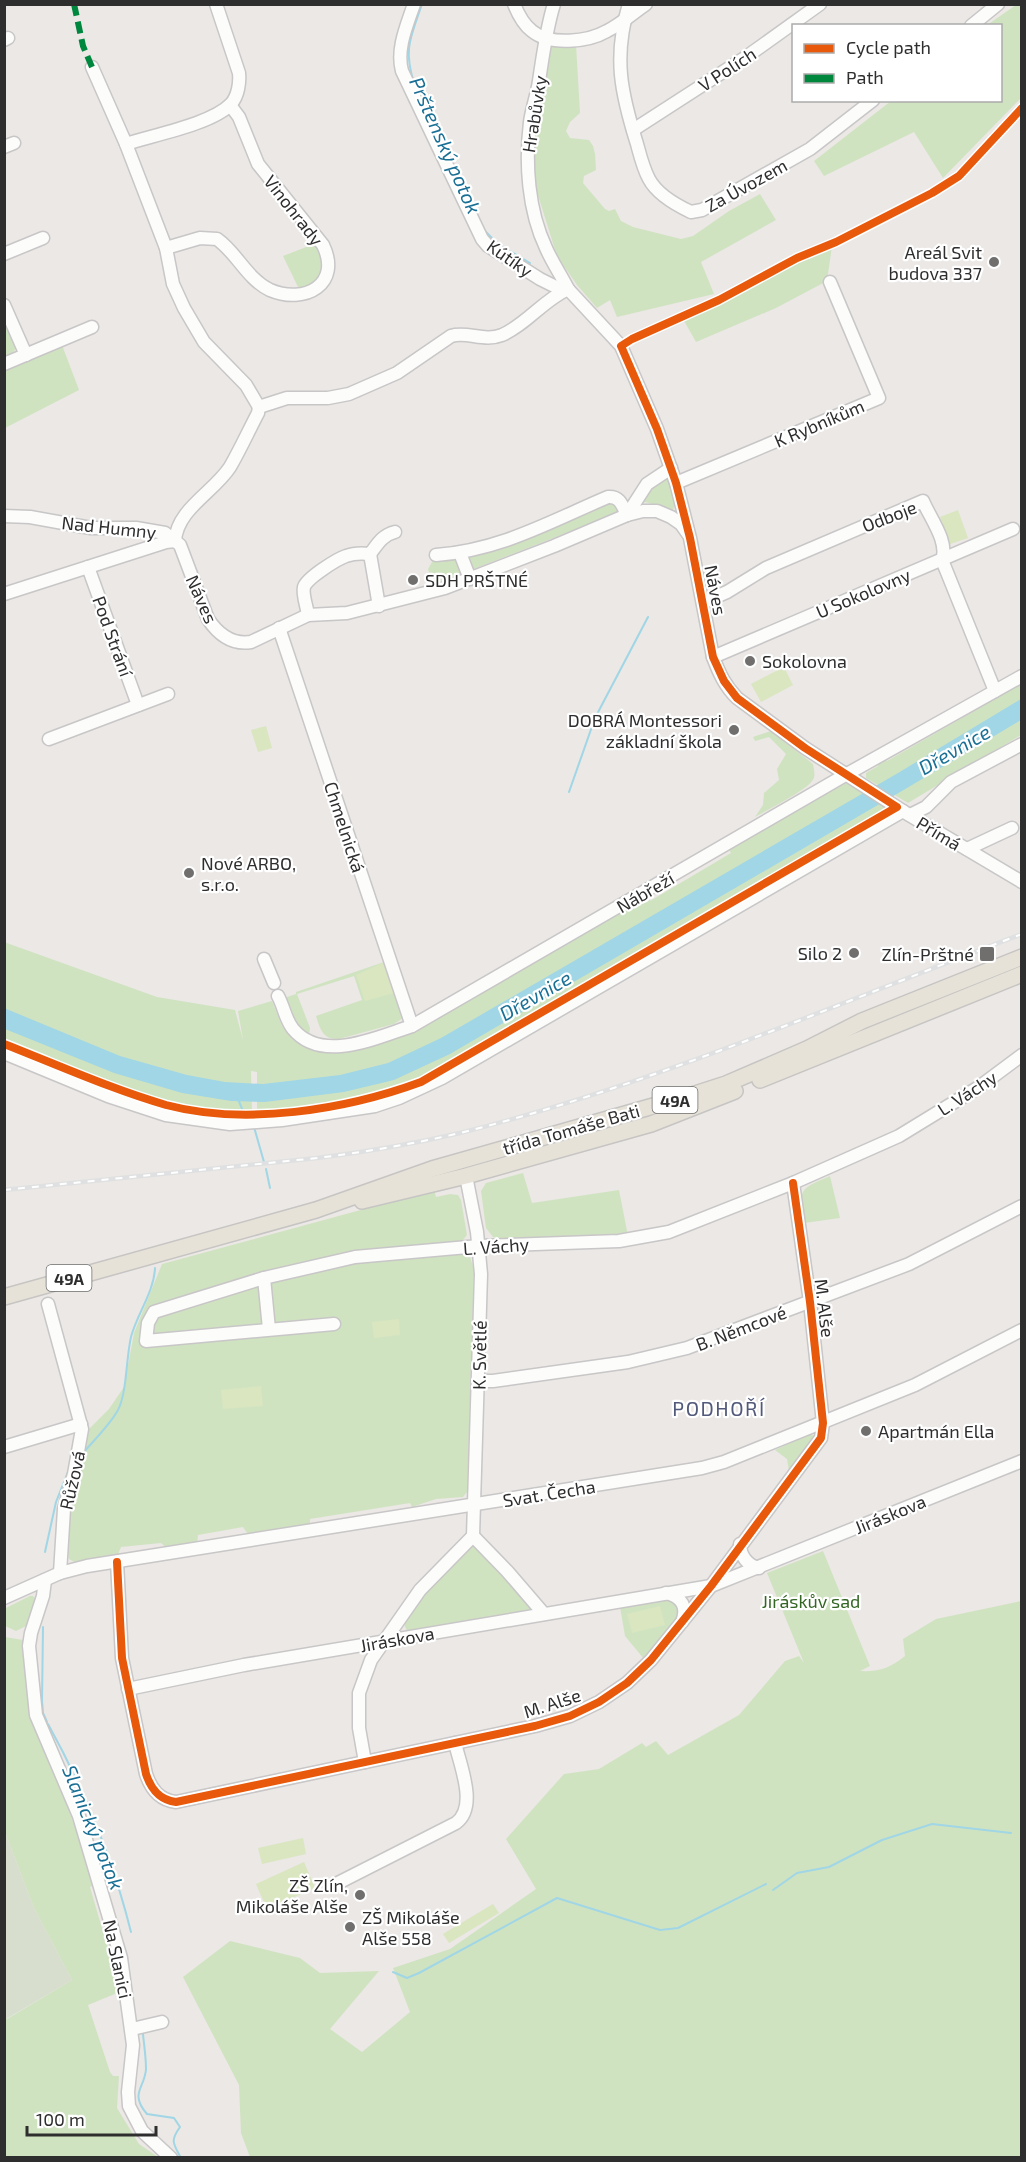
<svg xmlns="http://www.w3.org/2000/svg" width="1026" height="2162" font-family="'Exo 2',sans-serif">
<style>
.green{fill:#d0e3c1}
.cemetery{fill:#d8dece}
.pitch{fill:#d9e6c0}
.water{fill:#a0d6e5}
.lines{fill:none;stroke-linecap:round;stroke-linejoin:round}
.stream{stroke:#a0d6e5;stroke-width:2}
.minor-casing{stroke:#c8c6c7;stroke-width:15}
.major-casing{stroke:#c6c5c4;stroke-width:18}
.minor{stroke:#fcfcfb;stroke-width:12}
.major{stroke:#e7e2d7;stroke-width:15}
.rail-casing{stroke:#dfe0e1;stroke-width:4.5}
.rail{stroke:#fff;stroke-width:2;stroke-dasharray:7;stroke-linecap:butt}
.quiet{stroke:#00873e;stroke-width:6;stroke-dasharray:12 6;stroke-linecap:butt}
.cycleway-casing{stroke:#fff;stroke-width:11}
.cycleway{stroke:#e8590c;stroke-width:8}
.poi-dot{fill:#706f6e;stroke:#fff;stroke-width:2}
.labels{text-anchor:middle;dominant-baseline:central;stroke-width:4.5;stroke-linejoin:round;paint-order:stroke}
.shield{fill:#fff;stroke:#6d6d6d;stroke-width:1.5}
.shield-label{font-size:16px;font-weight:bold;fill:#2e2e2e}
.street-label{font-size:18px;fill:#2e2e2e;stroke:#fff}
.poi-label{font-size:18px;fill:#2e2e2e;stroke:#fff;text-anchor:end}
.park-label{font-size:18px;fill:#362;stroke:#fff}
.water-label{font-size:20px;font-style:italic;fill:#1a6f95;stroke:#fff}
.neighbourhood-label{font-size:20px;letter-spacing:1.5px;fill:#525a7b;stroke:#fff}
</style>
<rect width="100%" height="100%" fill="#ebe8e5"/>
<g class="green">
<path d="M1016,5H1021V98L943,178L914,132L824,176L814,161L891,101L1000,100V26L987,25Z"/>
<path d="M576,44L580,113L570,122L566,131L570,138L589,140L593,146L595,154L596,170L584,176L583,183L605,209L609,211L615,209L621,221L633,227L681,239L693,236L729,211L760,194L776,220L701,262L714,294L617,317L610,300L597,308L577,285L557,256L536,189L532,143L548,46Z"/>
<path d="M314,244C329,265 326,284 299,289L283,256Z"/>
<path d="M832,246L827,281L776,308L696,342L683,319L784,267Z"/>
<path d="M4,319L16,348L11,356L4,358Z"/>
<path d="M62,345L79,390L5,428V370Z"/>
<path d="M666,478L671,480L676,501L673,510L645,502L433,585L428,569L436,555L460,553L606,497L618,506Z"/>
<path d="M1021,684V735L908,803L866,778V773L878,766L877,763L885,759L887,761Z"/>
<path d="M771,731L813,764C814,769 815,774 814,778C810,789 767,810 755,817L763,805L764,793L779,780L777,769L786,754L769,737L755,741L753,737Z"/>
<path d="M846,783L889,809L628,961L442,1073L350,1105L286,1113L257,1115V1072L251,1071L252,1114C165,1117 83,1076 5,1044L4,942L157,997L235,1010L243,1040L238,1011L272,1001L282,1026L297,1043L313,1050L337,1051L418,1026L484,991L647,895L650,901L731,853L728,848Z"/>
<path d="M387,961L403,1018L394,1024L339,1039C323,1040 320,1029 316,1016L362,1000L354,976L297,994L310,1028L309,1036C296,1025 289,1015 284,998L296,994V992Z"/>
<path d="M523,1173L532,1203L619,1190L628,1236L500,1241V1239L493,1237L486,1228L481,1191L486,1183Z"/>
<path d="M830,1176L840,1218L804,1223C799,1188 798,1190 830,1176Z"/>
<path d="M434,1190L436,1197L450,1194L458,1195L461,1200L467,1235L463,1240L452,1242L453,1255H463L470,1257L474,1269L467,1492L463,1497L436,1499L412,1507L410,1503L310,1519V1527L249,1536L243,1527L198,1535L197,1545L168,1549L161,1543L121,1547L117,1557L78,1564L69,1559L67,1548L70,1507L80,1475V1464L88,1430L109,1409L124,1387L134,1333L162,1264Z"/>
<path d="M809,1434L815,1436L789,1471L787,1459L775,1450Z"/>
<path d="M472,1543L531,1604L530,1609L524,1613L413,1632L407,1631L403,1622L421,1595Z"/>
<path d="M823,1551L870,1666L860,1671C879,1672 890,1668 905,1656L903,1639L936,1619L1021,1601V2157H250L241,2133L239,2085L183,1977L230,1941L300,1958L320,1973L379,1971L330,2029L362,2052L410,2012L393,1968L450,1949L536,1889L506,1839L564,1774L599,1769L642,1743L646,1747L656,1741L668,1755L739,1715L785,1661L799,1656L804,1663L767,1573Z"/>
<path d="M30,1596H33L37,1601L26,1626L16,1631L5,1626L4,1609Z"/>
<path d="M666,1600H673C673,1601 678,1607 679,1608C684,1621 653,1649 644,1659L625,1636L620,1607Z"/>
<path d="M5,1637L23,1640L29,1714L62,1793L97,1884L90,1887L113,1966L119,1970L122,1991L88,2005L110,2072L113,2076H119L117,2108L139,2144L158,2157H5L4,2017L7,2019L72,1980L34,1908L5,1832Z"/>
</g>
<path class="cemetery" d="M5,1832L34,1908L72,1980L6,2019L4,2017Z"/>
<g class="pitch">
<path d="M958,510L968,538L950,544L940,517Z"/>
<path d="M784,667L793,685L761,702L751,684Z"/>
<path d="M266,726L272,748L258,752L251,730Z"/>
<path d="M387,961L398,992L365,1001L356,975Z"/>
<path d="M399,1319L400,1335L374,1338L372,1322Z"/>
<path d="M261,1386L263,1406L223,1409L221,1390Z"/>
<path d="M660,1606L665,1625L632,1633L627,1614Z"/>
<path d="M303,1838L306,1854L262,1864L258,1848Z"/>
<path d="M304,1862L315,1888L267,1909L256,1884Z"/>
<path d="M493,1904L499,1913L449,1943L443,1934Z"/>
</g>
<path class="water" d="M1021,699V720L907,788L450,1054L394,1080L344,1092L265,1102L231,1101L182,1093L114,1073L5,1029L4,1008L120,1056L187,1075L225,1082L263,1084L340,1075L388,1063L441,1038L898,773Z"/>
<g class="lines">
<g class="stream">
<path d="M414,83C403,48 411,37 422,4"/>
<path d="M483,229L498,244L530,263"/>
<path d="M569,792L595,718L648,617"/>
<path d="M238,1099L245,1116"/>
<path d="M254,1127L264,1162"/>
<path d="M266,1169L270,1188"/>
<path d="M83,1453C94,1440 109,1426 118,1410C127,1393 126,1358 131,1337C137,1314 154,1292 155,1268"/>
<path d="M45,1552L56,1502L68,1472"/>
<path d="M43,1627L42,1701L43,1713L47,1722"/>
<path d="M48,1724C84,1789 113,1860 131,1932"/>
<path d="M773,1890L797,1873L829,1867L882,1840L932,1824L1011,1833"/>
<path d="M393,1972L407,1978L419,1973L557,1898L660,1930L678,1928L766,1884"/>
<path d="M143,2034C144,2045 146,2057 146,2069C145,2088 129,2093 147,2114L174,2118L180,2127C170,2141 173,2143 181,2158"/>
</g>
<g class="minor-casing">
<g id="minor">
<path d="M414,4C407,25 396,49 402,71L482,239L488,246L540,279L554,286L568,289L621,346L657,429L676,483L690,538L713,657C719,673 725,686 737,698L805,748L906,813L1022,882"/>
<path d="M514,4C518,14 524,25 532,31C550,46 588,42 607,31C621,24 633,13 646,4"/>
<path d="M554,4C546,30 543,55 539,81C537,95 532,108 530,122C525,163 528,210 546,248C552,262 561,275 568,289"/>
<path d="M629,4C613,57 621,93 637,144C640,155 643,168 649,179C657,194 676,205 691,212L702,210L810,149L873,100"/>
<path d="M971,26L998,4"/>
<path d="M4,40L8,38"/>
<path d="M92,67L126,144L166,248L173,284L184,308L204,342L246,385L259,407"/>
<path d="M633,130L746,57L820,4"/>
<path d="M126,144C153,135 212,124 231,104C238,96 240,83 239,73L216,4"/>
<path d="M4,147L14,143"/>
<path d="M166,248L200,238L217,239C237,253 247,279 270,290C305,305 342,284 323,245L258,164L239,117L230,105"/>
<path d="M4,254L43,238"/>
<path d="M4,305L26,355"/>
<path d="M4,364L92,327"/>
<path d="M259,407L287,398H328L349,394L397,373L451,336C467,331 484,342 502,335C527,324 542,301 568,289"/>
<path d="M676,483L879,398L830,282"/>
<path d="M627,515L647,484L671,468"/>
<path d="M4,516L30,517L91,528H136L165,533L180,545L208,619C218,634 232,645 251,642L308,615L347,613L445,588L554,546L627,515L643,511H657L671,517L681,524L688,534"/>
<path d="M175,541C177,509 214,492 230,467C240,450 249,430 258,413L259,407"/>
<path d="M460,553L470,579"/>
<path d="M370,554L379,606"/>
<path d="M436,555C501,550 549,522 608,497C620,496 622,505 627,515"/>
<path d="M88,567L138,705"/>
<path d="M4,594L166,542L175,541"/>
<path d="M704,602L727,592L766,568L923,501C930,518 949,542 942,560L995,691"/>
<path d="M308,615C307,607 302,594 304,587C307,578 337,559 346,556C354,553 362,553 370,554C377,545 382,535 395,532"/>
<path d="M279,628L412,1026"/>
<path d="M713,657L1013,529"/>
<path d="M49,739L168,694"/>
<path d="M910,815L926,807L951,782L1022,744"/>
<path d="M967,849L1012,828"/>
<path d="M264,959L274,983"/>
<path d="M278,996C284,1007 285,1019 293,1029C322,1064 377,1037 412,1026L847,774L1022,676"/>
<path d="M4,1053L108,1096L166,1115L230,1124L282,1120L375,1106L399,1098L442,1078L903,811"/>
<path d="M264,1278L269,1329"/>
<path d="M48,1304L82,1429L74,1474L64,1509L60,1573"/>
<path d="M334,1324L146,1341L148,1323L154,1312L264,1278L355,1257L479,1246L619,1241L669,1232L793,1183L899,1136L979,1087L1022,1055"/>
<path d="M478,1381H493L628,1362L687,1348L909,1264L1022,1206"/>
<path d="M4,1447L81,1424"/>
<path d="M473,1536L507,1571L544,1614"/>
<path d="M740,1544C740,1556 748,1566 759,1568"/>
<path d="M117,1562L122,1658L146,1774C151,1789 159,1800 176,1802L535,1726L570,1716L599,1702L627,1683L651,1660L711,1586L821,1438L823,1423L810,1302L793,1183"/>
<path d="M45,1580L43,1596L31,1633L29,1646L36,1715L79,1816L121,1958L133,2045L128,2092L129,2106L142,2131L171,2158"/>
<path d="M666,1593C682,1597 688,1607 682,1622"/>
<path d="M4,1598L60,1573L87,1566L702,1468L724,1462L915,1385L1022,1330"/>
<path d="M128,1689L244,1665L711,1586L1022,1461"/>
<path d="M365,1762L359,1728V1693L371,1660L420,1590L473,1536L481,1274L477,1232L466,1176"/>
<path d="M334,1885L456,1823C478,1807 460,1765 455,1743"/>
<path d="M132,2029L162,2022"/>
</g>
</g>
<g class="major-casing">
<g id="major">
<path d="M760,1080L1022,974"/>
<path d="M362,1201L466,1176L651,1124L735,1091"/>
<path d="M4,1297L316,1210L432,1169L692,1095L726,1084L807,1049L862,1021L1022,957"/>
</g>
</g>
<use href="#minor" class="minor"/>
<use href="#major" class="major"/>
<g class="rail-casing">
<path id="rail" d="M4,1190L317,1158C365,1152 413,1144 460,1133C653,1085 836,1004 1022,934"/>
</g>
<use href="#rail" class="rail"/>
<path class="quiet" d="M74,4L83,46L92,67"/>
<g class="cycleway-casing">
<g id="cycleway">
<path d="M4,1044C58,1065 111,1089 166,1105C245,1126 345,1110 421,1082L897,807L805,748L737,698L724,681L713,657L690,538L676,483L657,429L621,346L632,339L719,300L797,258L836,242L932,193L959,176L1022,108"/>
<path d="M117,1562L122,1658L146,1774C151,1789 159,1800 176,1802L535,1726L570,1716L599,1702L627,1683L651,1660L711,1586L821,1438L823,1423L810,1302L793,1183"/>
</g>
</g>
<use href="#cycleway" class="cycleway"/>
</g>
<g class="poi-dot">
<circle cx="994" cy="262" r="6"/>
<circle cx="413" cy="580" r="6"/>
<circle cx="750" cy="661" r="6"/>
<circle cx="734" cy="730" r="6"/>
<circle cx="189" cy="873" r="6"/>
<circle cx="854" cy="953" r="6"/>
<rect x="979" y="946" width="16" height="16" rx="3"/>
<circle cx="866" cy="1431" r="6"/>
<circle cx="360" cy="1895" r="6"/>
<circle cx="350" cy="1927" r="6"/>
</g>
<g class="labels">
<g class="shield">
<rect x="652.5" y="1087" width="45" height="26" rx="4.5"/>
<rect x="46.5" y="1265" width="45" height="26" rx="4.5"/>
</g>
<g class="shield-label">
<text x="675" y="1100">49A</text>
<text x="69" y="1278">49A</text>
</g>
<g class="street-label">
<text transform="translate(727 69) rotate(-33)">V Polích</text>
<text transform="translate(534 114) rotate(-81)">Hrabůvky</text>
<text transform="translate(746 185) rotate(-29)">Za Úvozem</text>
<text transform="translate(294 210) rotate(52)">Vinohrady</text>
<text transform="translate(510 258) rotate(35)">Kútíky</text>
<text transform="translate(819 423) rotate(-23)">K Rybníkům</text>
<text transform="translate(889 516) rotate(-21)">Odboje</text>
<text transform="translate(109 527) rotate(6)">Nad Humny</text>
<text transform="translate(716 590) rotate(79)">Náves</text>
<text transform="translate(863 593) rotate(-23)">U Sokolovny</text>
<text transform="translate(202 599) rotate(66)">Náves</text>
<text transform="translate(113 636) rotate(70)">Pod Strání</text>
<text transform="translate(345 827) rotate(72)">Chmelnická</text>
<text transform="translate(939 833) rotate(31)">Přímá</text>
<text transform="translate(645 892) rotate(-30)">Nábřeží</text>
<text transform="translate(967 1093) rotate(-33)">L. Váchy</text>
<text transform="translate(571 1129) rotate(-16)">třída Tomáše Bati</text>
<text transform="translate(496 1246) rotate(-4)">L. Váchy</text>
<text transform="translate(825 1308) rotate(83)">M. Alše</text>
<text transform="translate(741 1328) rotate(-21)">B. Němcové</text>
<text transform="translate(479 1355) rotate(-89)">K. Světlé</text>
<text transform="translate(72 1480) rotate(-77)">Růžová</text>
<text transform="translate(549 1493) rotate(-9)">Svat. Čecha</text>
<text transform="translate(890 1514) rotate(-22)">Jiráskova</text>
<text transform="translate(397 1639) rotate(-10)">Jiráskova</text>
<text transform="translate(552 1703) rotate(-18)">M. Alše</text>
<text transform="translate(118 1959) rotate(78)">Na Slanici</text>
</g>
<g class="poi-label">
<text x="982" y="252">Areál Svit<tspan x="982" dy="21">budova 337</tspan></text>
<text x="425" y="580" text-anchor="start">SDH PRŠTNÉ</text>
<text x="762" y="661" text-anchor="start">Sokolovna</text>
<text x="722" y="720">DOBRÁ Montessori<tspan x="722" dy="21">základní škola</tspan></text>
<text x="201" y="863" text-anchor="start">Nové ARBO,<tspan x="201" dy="21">s.r.o.</tspan></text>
<text x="842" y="953">Silo 2</text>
<text x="974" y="954">Zlín-Prštné</text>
<text x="878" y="1431" text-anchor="start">Apartmán Ella</text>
<text x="348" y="1885">ZŠ Zlín,<tspan x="348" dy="21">Mikoláše Alše</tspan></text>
<text x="362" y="1917" text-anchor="start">ZŠ Mikoláše<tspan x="362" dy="21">Alše 558</tspan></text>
</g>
<g class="park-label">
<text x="811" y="1601">Jiráskův sad</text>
</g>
<g class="water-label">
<text transform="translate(446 145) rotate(66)">Prštenský potok</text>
<text transform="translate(954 749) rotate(-30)">Dřevnice</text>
<text transform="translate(535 995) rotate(-30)">Dřevnice</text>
<text transform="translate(94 1827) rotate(68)">Slanický potok</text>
</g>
<g class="neighbourhood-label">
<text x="719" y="1408">PODHOŘÍ</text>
</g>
</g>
<rect width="1026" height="2162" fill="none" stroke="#2e2e2e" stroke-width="12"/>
<rect x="792" y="24" width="210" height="78" fill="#ffffff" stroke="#ababab" stroke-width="1.5"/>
<rect x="804" y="44" width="30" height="9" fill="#e8590c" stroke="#ababab" stroke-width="1.5"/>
<text x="846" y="54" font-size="18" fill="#2e2e2e">Cycle path</text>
<rect x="804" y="74" width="30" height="9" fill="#00873e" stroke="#ababab" stroke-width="1.5"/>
<text x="846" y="84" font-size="18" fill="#2e2e2e">Path</text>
<path d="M27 2126v9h129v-9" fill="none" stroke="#2e2e2e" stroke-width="3"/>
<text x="36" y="2126" font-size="18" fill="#2e2e2e" stroke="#ffffff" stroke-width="4.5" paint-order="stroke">100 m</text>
</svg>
